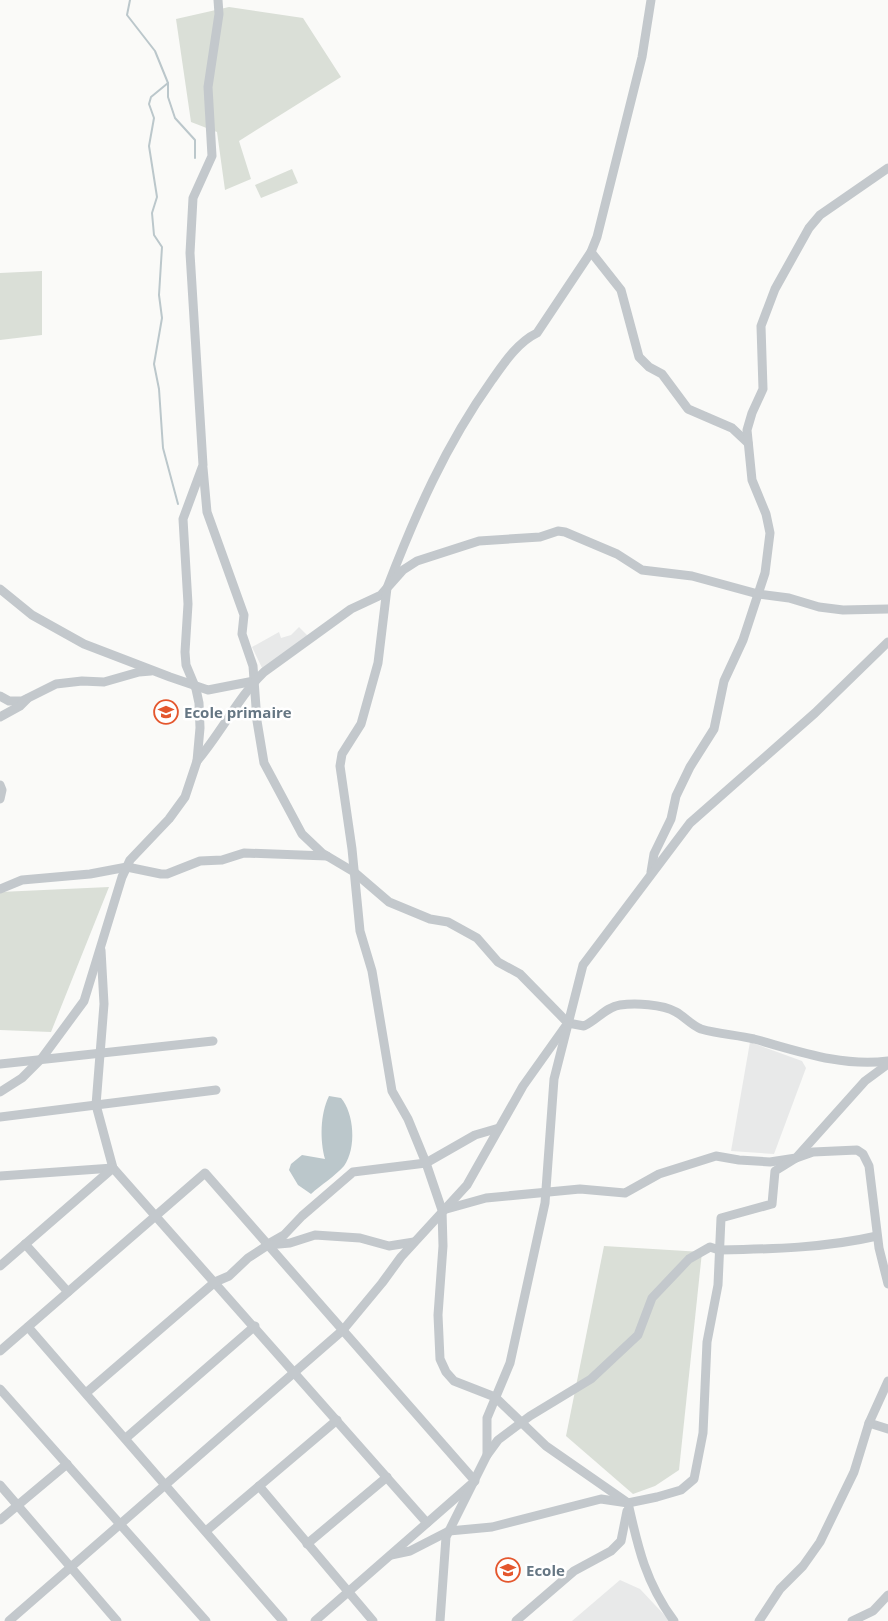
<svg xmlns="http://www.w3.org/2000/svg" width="888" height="1621" font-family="'Open Sans',sans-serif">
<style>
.built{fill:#e8e9e9}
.green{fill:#dadfd7}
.water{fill:#bbc7cb}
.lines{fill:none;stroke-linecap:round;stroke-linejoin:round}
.stream{stroke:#bbc7cb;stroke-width:2}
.minor{stroke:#c3c8cc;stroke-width:9}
.labels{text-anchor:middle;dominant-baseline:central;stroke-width:5;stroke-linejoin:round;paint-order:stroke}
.poi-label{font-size:15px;font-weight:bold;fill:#657683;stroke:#fff;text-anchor:start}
</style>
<rect width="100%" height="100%" fill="#fafaf8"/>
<g class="built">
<path d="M299,627L311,639L264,672L252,647L279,632L281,638L291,635Z"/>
<path d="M750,1042L802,1061L806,1068L774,1154L731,1151Z"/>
<path d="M620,1580L640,1589L670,1621H572Z"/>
</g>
<g class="green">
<path d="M229,7L303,18L341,77L239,141L251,179L225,190L217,132L191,122L176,19Z"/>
<path d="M292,169L298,183L261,198L255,185Z"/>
<path d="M42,271V335L0,340V273Z"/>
<path d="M109,887L51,1032L0,1030V892Z"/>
<path d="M604,1246L702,1252L679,1470L655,1486L633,1494L566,1436Z"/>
</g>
<path class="water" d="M329,1096L341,1098C354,1113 357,1148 344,1166C335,1176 321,1185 311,1194L298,1185L289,1170L291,1164L302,1155L325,1159C320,1141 320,1114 329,1096Z"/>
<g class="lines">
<g class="stream">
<path d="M130,0L127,15L155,51L168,83V97L175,118L195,140V158"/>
<path d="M168,83L151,97L149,104L154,118L149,146L157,197L152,213L154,235L162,247L159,295L162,318L154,364L159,389L163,448L178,504"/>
</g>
<g class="minor">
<path d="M591,252L621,290L639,357L649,367L662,374L688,409L732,428L748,443"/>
<path d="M203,468L207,512L244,615L242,634L253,666L257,721L264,763L302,834L322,853L354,872L389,902L430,919L448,922L477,938L498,962L520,974L568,1023L584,1026C597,1020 606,1007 620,1005C635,1003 662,1004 676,1012C685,1017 691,1025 701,1029C718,1034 737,1035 754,1039C798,1051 841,1067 888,1061"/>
<path d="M0,589L32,615L84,644L170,677L208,690L254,681"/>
<path d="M0,696L9,701H22L56,684L82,681L104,682L139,672L151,671"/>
<path d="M0,717L20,706L27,699"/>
<path d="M197,761C221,733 239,696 264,672L351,609L381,595L387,588C416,513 445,446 492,380C504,363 518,342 537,333L591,252L597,237L642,57L651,0"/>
<path d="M0,785L2,790L0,799"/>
<path d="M651,872L654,854L671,819L676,796L690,767L714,729L724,681L743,640L765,573L770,533L766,514L752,480L747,430L752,413L763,389L761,326L775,289L809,228L820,215L888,168"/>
<path d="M0,889L22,880L90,874L127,867L161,874H167L200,861L222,860L244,853L327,856"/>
<path d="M101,950L104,1004L96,1105L113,1168L427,1523"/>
<path d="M0,1064L213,1041"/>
<path d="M0,1092L22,1078L42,1058L84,1001L122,877L130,860L169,819L185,797L197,761L200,728L199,703L196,689L186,665L185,652L188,604L183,519L203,465L190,253L193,198L212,156L208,87L219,14L218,0"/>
<path d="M0,1117L216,1090"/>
<path d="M0,1176L113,1168"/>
<path d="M443,1210L486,1198L580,1189L625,1193L659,1174L716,1156L739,1160L770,1162L796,1158L865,1081L888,1064"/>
<path d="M270,1243L284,1235L302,1216L353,1172L426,1163L475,1135L499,1128"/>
<path d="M25,1244L68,1292"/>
<path d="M0,1266L113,1168"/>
<path d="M28,1327L283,1621"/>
<path d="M0,1351L205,1173L475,1481L315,1621"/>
<path d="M0,1389L206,1621"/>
<path d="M86,1393L215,1282L229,1276L248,1258L268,1245L290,1243L315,1235L360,1238L389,1246L414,1242"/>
<path d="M869,1423L888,1429"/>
<path d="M126,1438L255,1326"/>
<path d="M487,1455L498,1440L530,1416L591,1379L638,1335L652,1298L689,1259L710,1247L719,1250C772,1249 825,1248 877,1236"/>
<path d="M0,1485L117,1621"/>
<path d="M259,1486L373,1621"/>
<path d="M0,1520L67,1464"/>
<path d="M206,1531L337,1420"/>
<path d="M307,1544L387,1477"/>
<path d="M391,1555L410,1551L449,1531L492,1527L601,1499L628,1503L657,1497L681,1490L694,1479L703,1433L707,1342L718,1285L721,1218L772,1204L775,1171L796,1158L813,1152L857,1150L863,1154L869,1166L879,1248L888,1284"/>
<path d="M9,1621L343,1330L382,1283L401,1257L467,1185L523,1086L565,1027"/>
<path d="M440,1621L446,1537L487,1455V1418L510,1363L545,1203L554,1079L583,965L690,823L815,713L888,642"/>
<path d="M516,1621L574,1571L611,1551L621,1541L627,1511"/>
<path d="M674,1621C646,1583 638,1548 628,1503L546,1446L495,1397L454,1381L446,1372L440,1359L438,1315L443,1246L442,1210L426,1163L408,1119L392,1091L372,971L360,931L352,849L340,766L342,754L361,724L378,663L387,588L403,570L417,561L479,541L540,537L558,531L565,532L617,554L642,570L692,576L758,594L789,598L819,607L843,610L888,609"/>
<path d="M759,1621L780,1589L803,1566L820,1542L854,1472L869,1423L888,1381"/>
<path d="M852,1621L873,1611L888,1595"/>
</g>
</g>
<defs>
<g id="school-ring" transform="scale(1.25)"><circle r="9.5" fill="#fff" stroke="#e4572e" stroke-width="1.5"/><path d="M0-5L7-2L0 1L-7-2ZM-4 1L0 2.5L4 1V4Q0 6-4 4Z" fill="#e4572e"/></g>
</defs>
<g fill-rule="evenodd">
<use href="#school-ring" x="166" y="712"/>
<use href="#school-ring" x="508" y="1570"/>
</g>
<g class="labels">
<g class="poi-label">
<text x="184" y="712">Ecole primaire</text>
<text x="526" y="1570">Ecole</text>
</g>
</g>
</svg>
